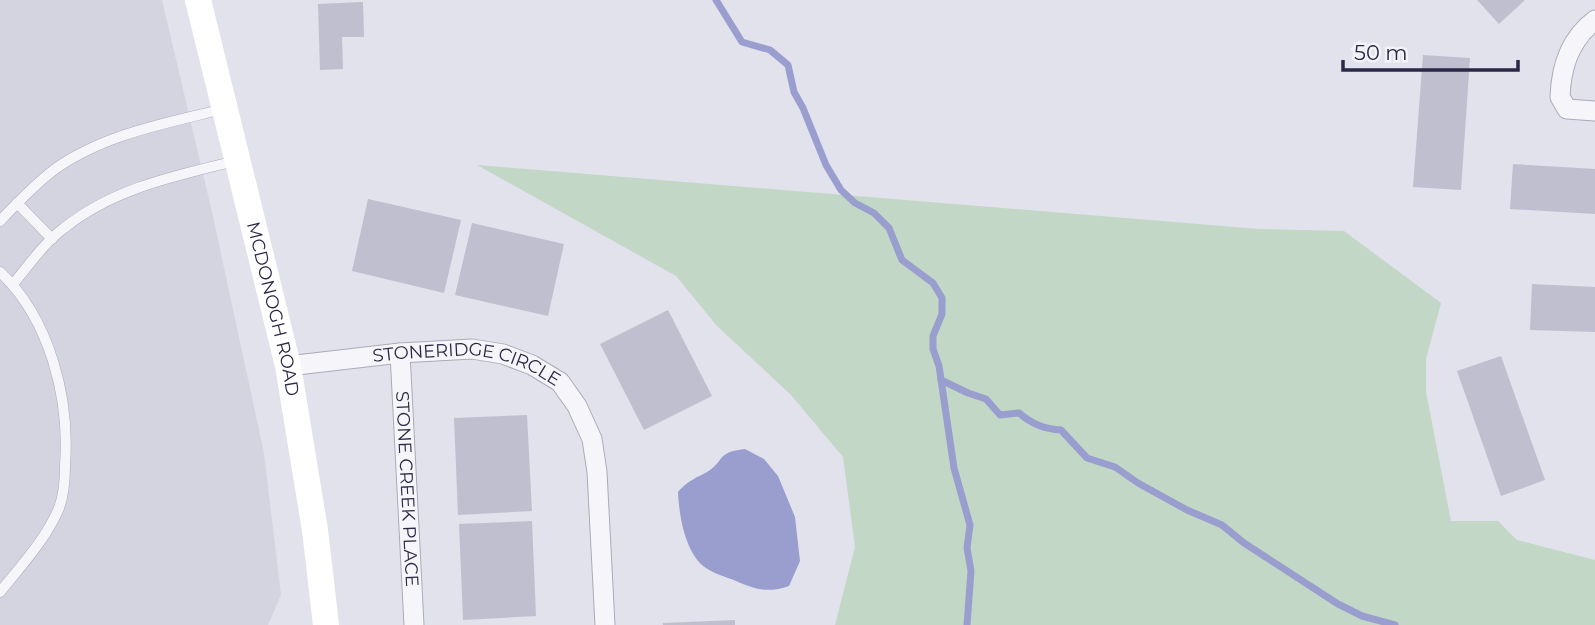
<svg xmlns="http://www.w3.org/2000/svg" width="1595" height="625" font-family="Montserrat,sans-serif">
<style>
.built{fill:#d4d4e1}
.green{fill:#c2d7c6}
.water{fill:#9a9ecf}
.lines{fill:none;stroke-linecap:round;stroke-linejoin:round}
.stream{stroke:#9a9ecf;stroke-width:7}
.building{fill:#bfbfcf}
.service-casing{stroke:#abaaba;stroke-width:11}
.minor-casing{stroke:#abaaba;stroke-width:21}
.service{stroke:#f6f6fa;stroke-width:10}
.minor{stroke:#f6f6fa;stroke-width:19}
.secondary{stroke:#fff;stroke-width:26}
.labels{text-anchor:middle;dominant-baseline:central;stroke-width:7;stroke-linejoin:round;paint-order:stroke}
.street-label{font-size:18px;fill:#2a2846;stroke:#f2f2f9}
</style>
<rect width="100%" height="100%" fill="#e2e2ec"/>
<path class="built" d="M0,0H162L212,212L264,453L281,595L268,625H0Z"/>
<path class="green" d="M477,165L1259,229L1344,231L1441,303L1426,359V392L1451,521H1498L1517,540L1595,560V625H835L855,547L843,457L791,395L717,326L676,276Z"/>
<path class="water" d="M745,449L764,459L778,476L795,517L800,561L789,586C769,593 756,590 736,581C727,577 714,574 706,568C685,554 679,515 678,492C689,480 694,479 707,472C725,461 716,452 745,449Z"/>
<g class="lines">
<g class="stream">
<path d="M716,0L742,42L770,50L788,65L794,92L803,108L826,165L841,190L855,203L874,213L889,228L902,260L933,283L942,298V314L933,336V349L939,366L954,468L970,525L967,548L971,571L967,625"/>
<path d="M941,380L968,393L986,399L1000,415L1019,413C1032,424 1044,429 1061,430L1087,458L1115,467L1138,483L1187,510L1222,525L1244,543L1338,604L1362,616L1395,625"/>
</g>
</g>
<g class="building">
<path d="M1477,0H1525L1499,24Z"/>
<path d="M363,2L364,37H342L343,69L320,70L318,4Z"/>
<path d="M1423,55L1470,58L1461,190L1413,187Z"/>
<path d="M1513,164L1595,169V214L1510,209Z"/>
<path d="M368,199L461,220L444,293L352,271Z"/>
<path d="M472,223L564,244L548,316L455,295Z"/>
<path d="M1532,284L1595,287V332L1530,330Z"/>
<path d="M668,310L712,396L644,430L600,344Z"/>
<path d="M1501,356L1545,480L1501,496L1457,371Z"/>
<path d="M527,415L532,511L458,515L454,418Z"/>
<path d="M532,521L536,616L463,620L459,524Z"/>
<path d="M735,620V625H663V623Z"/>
</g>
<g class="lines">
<g class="service-casing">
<g id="service">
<path d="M17,203L52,239"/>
<path d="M0,221C17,203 35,184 55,169C104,134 167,123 223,109"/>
<path d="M0,272C50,319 70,399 65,465C65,479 64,495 59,508C46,539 21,566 0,592"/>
<path d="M13,284C29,265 44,243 64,228C114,188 175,176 235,161"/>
</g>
</g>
<g class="minor-casing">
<g id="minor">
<path d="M1595,20C1570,39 1561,66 1560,97L1567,109L1595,111"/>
<path id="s1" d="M400,353L414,625"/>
<path id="s2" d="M288,366L400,353L472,349L503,354L532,365L560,382L577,406L592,439L597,472L605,625"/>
</g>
</g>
<use href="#service" class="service"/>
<use href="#minor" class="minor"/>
<path class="secondary" id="s3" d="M198,0L288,366L315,530L326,625"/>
</g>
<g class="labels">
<g class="street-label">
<text stroke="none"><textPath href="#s3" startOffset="318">MCDONOGH ROAD</textPath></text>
<text stroke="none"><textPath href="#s2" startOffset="182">STONERIDGE CIRCLE</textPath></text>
<text stroke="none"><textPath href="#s1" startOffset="136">STONE CREEK PLACE</textPath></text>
</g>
</g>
<path d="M1343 60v10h175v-10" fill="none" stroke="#2a2846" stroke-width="3.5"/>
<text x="1354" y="60" font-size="21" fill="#2a2846" stroke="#f2f2f9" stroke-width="5" paint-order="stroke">50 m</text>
</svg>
